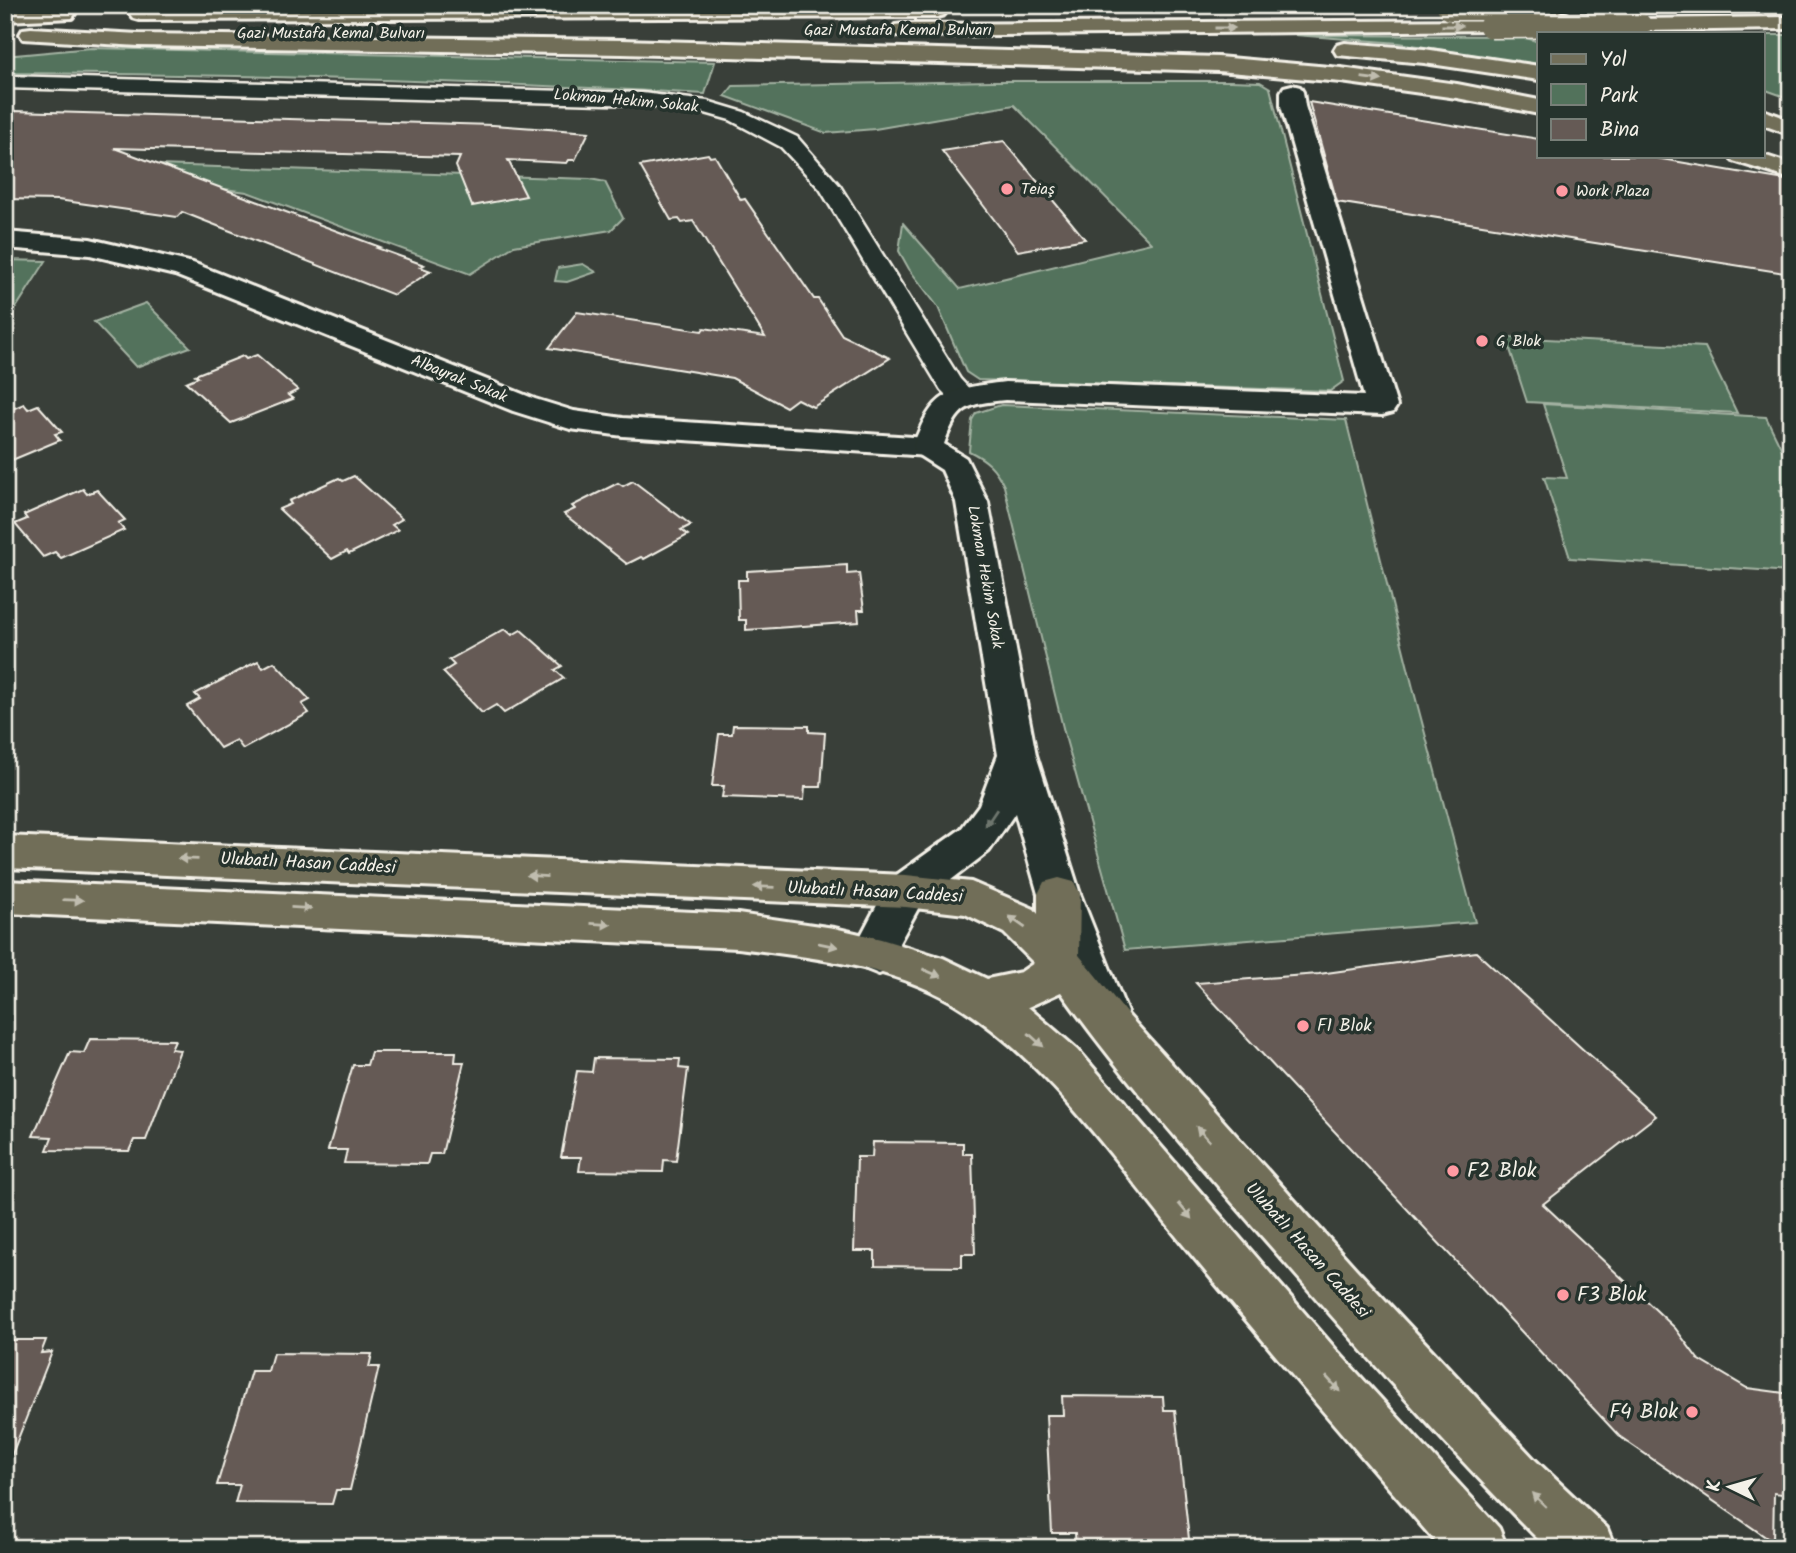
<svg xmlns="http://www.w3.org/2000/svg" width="1796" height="1553" font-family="Kalam,sans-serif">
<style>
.green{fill:#52725b;stroke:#a3b2a2;stroke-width:2}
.building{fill:#655a55;stroke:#f4f1e8;stroke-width:2}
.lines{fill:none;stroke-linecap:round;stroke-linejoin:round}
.primary-tunnel{stroke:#555a53;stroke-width:24;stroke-dasharray:24 11;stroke-linecap:butt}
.minor-casing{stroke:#f4f1e8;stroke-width:5}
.tertiary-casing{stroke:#f4f1e8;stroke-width:6}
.secondary-casing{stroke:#f4f1e8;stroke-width:6}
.primary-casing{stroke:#f4f1e8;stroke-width:6}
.trunk-casing{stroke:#f4f1e8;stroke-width:6}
.minor{fill:#26332d;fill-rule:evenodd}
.tertiary{fill:#26332d;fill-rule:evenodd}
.secondary{fill:#26332d;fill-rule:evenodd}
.primary{fill:#716e59;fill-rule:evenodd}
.trunk{fill:#716e59;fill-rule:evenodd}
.trunk-bridge-casing{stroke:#f4f1e8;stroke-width:27;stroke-linecap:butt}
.trunk-bridge{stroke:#716e59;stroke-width:24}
.oneway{fill:#c0bdaf}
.oneway2{fill:#6e766e}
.poi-dot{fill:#ff9aa2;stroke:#26332d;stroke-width:2.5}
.labels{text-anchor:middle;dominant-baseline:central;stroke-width:7;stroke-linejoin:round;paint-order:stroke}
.far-street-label{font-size:16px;fill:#f4f1e8;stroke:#26332d}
.far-poi-label{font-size:16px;fill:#f4f1e8;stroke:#26332d;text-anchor:start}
.street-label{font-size:18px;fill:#f4f1e8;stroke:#26332d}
.poi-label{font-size:18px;fill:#f4f1e8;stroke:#26332d;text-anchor:start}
.near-poi-label{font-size:21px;fill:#f4f1e8;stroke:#26332d;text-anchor:start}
</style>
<rect width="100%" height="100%" fill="#393f39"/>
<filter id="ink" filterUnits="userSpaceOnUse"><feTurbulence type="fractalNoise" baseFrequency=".0143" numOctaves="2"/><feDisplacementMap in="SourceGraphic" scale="14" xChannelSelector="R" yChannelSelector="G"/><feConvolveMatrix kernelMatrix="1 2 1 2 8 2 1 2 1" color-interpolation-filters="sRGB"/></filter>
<g filter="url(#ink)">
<g class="green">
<path d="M1295,35L1520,36L1539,42V65L1399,43Z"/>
<path d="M1763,35H1791V99L1763,89Z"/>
<path d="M91,48L715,62L705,94C472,81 238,74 5,73V56Z"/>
<path d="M992,81H1230L1260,82L1270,88L1344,381L1330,391L978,380L966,372L938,307L909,269L899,251L903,223L960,289L1151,243L1014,105L875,129L826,133L725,96L733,86Z"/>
<path d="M5,160L590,179L605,182L623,218L611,230L514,246L470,274L247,192Z"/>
<path d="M5,260L46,261L5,325Z"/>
<path d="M583,264L596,272L567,282L555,281L558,268Z"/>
<path d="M146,303L190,347L136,367L94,322Z"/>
<path d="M1506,337L1705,347L1737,413L1527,402Z"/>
<path d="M1543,404L1766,417L1791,468V490H1780L1791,513V572L1570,558L1544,477L1567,478Z"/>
<path d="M1001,405L1346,420L1414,692L1475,922L1125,950L1065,736L1004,486C995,467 987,460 969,451L972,420L976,413Z"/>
</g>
<g class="building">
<path d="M1309,102L1539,139V156H1644L1791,181V274L1337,202Z"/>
<path d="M14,111L493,125L589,132L575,160H569L567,163L508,160L526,196L472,206L456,166L460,157L114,148L380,247L377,248L424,265L420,267L431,271L394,295L182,212L177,217L58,200L5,199V119Z"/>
<path d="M1004,141L1085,239L1018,251L942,151Z"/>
<path d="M708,154L710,157L715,156L741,200L745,199L814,299H818L842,335L890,358L813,407L797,399L786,407L732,378L549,348L577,312L702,331L704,328L765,337L693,221L682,223L679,219L671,220L640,166Z"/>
<path d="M257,355L298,390L288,395L293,399L231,423L186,382L198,377L195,375L243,356L246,359Z"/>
<path d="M24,404L28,409L38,405L62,432L55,434L60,440L5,463V412Z"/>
<path d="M354,476L402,519L392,525L398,530L349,554L347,551L332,559L279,509L291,504L289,501L339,478L343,481Z"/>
<path d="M633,481L691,525L681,530L688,535L644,559L641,557L627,564L564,514L575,509L572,506L618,483L623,486Z"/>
<path d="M83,489L87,494L97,490L125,520L118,523L124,530L61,558L55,552L43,557L15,524L27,519L24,515Z"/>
<path d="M847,565V574L859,573L864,610H858L859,622L746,630V620H739L738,580H747V571Z"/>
<path d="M505,629L512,635L521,630L562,666L555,670L564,678L504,713L496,705L482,713L443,672L454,665L449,660Z"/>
<path d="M258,661L263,668L274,662L310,700L302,704L309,713L243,749L236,740L220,748L187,706L200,699L195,694Z"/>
<path d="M733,725L809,726V732L825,733L821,787H805L804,800L722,797L724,786H712L719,734H732Z"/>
<path d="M1476,952L1656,1116L1543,1204L1675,1328L1698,1359L1747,1388L1791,1394V1495L1774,1493L1773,1542L1619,1436L1196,983L1319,974Z"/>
<path d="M90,1039L175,1040L171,1049L180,1050L146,1140H134L129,1151L47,1150L52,1137L33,1136L70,1052L84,1053Z"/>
<path d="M371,1052H456L455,1062H464L442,1154H430L427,1164L344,1163L347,1150H328L353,1065H367Z"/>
<path d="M594,1058L680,1059L679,1068L688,1069L676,1161L664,1160L663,1172L579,1171L581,1157H561L577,1071L592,1072Z"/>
<path d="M873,1142L963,1143V1154H972L975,1254H962V1267L875,1266V1251H854L857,1157H872Z"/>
<path d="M5,1340H46L41,1353L52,1352L7,1467H5Z"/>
<path d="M273,1353L372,1354L369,1367H379L350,1490H336L332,1504L235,1503L240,1485H217L251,1371H268Z"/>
<path d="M1062,1396L1163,1397L1164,1410H1175L1189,1539H1175V1548H1076L1075,1533H1052L1046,1415H1063Z"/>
</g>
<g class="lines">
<path class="primary-tunnel" d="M1786,5L1791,13"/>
<g class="minor-casing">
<path id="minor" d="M5,76L642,93L707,101L744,112L797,137L840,186L960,379L976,396L972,402C956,406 951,400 941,390L820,189L781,147L730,120L698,111L642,105L5,88Z"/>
</g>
<g class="tertiary-casing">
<path id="tertiary" d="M5,232L90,239L193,263L535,399L574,411L623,418L928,438L939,440L943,447L939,454L928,456L623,436L570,429L513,411L175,275L90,255L5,248Z"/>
</g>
<g class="secondary-casing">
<path id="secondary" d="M1292,85L1300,87L1303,92L1305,106L1397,406L1393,412L1382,415L1005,400C966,404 958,406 944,444L966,458L988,502L1036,755L1080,894L1127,1012L1121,1025L1105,1031L1089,1025L1038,894L1015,813L989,851L921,903L899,943L900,956L894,968L879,974L864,968L858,956L857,943L891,879L961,829L979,805L998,755L956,502L942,470L917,454L913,447C933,391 948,389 1005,382L1364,396L1281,106V92L1284,87Z"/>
</g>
<g class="primary-casing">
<path id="primary" d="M5,836L906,875L971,882L1034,909L1038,914V894L1044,882L1059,878L1074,882L1080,894L1079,955L1127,1014L1356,1269L1535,1460L1607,1528L1615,1548H1547C1449,1451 1358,1346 1267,1242C1196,1161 1124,1080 1061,992L1028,1007L1078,1050L1338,1352L1499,1528L1507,1548H1441C1353,1447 1266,1345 1181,1242C1114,1160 1044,1056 952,1002C889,965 809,957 738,948L5,913V881L738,914L834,928L881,939L943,958L987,979L1021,972L1034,963L1004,933L965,914L906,907L5,868Z"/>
</g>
<g class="trunk-casing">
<g id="trunk">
<path d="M939,5L947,11L944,15L937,17L140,20L133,18L130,14L133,10L140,8Z"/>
<path d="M1511,5H1541L1602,26L1605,31L1580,33L1514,9Z"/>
<path d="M1587,5H1681L1678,9L1671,11L1596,13L1589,11Z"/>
<path d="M65,8L72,10L75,14L72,18L5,21V9Z"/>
<path d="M1791,17V29L1639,31L1632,29L1628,25L1632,21L1639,19Z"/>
<path d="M1491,20L1498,22L1502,26L1498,30L903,36L895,35L892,30L895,25L903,24Z"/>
<path d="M31,28L139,34L622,40L1218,57L1341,68L1457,84L1539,100V114L1457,98L1341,82L1218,71L622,54L139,46L23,39L20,34L23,29Z"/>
<path d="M1345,43L1424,49L1539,66V80L1424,63L1337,55L1334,50L1337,45Z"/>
<path d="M1763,110L1791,120V135L1763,125Z"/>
<path d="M1763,155L1791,164V179L1733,161L1730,156Z"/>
</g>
</g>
<use href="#minor" class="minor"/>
<use href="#tertiary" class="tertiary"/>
<use href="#secondary" class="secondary"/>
<use href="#primary" class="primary"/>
<use href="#trunk" class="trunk"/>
<g class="trunk-bridge-casing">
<g id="trunk-bridge">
<path d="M1450,8H1524"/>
<path d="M1491,26L1639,25"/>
</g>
</g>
<use href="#trunk-bridge" class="trunk-bridge"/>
</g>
<defs><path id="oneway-solid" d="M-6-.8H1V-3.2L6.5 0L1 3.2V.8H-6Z" transform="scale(1.75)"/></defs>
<g class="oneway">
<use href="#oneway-solid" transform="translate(1452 26)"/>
<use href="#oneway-solid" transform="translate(1225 28)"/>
<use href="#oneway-solid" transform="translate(1372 79) rotate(8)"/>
<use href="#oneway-solid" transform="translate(188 859) rotate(-178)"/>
<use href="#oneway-solid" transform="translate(537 876) rotate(-177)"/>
<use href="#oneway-solid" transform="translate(764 887) rotate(-178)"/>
<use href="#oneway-solid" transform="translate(73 900) rotate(2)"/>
<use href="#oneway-solid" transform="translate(301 908) rotate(3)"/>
<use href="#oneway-solid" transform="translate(1017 922) rotate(-145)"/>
<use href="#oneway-solid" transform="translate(601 924) rotate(3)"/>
<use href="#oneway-solid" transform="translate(828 945) rotate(11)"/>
<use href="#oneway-solid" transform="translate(932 973) rotate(23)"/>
<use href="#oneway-solid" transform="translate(1036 1040) rotate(42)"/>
<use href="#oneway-solid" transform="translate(1203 1134) rotate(-132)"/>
<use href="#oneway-solid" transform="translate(1185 1211) rotate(50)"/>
<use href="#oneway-solid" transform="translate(1333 1384) rotate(48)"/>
<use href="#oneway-solid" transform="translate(1539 1500) rotate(-136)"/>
</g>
<use class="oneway2" href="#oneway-solid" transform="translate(991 818) rotate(124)"/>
</g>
<g class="poi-dot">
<circle cx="1007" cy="189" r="7"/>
<circle cx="1562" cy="191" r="7"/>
<circle cx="1482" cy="341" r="7"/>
<circle cx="1303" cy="1026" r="7"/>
<circle cx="1453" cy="1171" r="7"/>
<circle cx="1563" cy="1295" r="7"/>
<circle cx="1692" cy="1412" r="7"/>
</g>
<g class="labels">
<g class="far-street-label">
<text x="898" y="30">Gazi Mustafa Kemal Bulvarı</text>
<text x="331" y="33">Gazi Mustafa Kemal Bulvarı</text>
<text transform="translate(626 101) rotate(5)">Lokman Hekim Sokak</text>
<text transform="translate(459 379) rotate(22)">Albayrak Sokak</text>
<text transform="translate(985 577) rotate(80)">Lokman Hekim Sokak</text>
</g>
<g class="far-poi-label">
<text x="1021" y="189">Teiaş</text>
<text x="1576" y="191">Work Plaza</text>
<text x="1496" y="341">G Blok</text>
</g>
<g class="street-label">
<text transform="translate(308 864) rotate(3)">Ulubatlı Hasan Caddesi</text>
<text transform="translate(875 893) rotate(3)">Ulubatlı Hasan Caddesi</text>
<text transform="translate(1307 1251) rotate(48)">Ulubatlı Hasan Caddesi</text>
</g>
<g class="poi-label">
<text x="1317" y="1026">F1 Blok</text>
</g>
<g class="near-poi-label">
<text x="1467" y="1171">F2 Blok</text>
<text x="1577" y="1295">F3 Blok</text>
<text x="1678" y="1412" text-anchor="end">F4 Blok</text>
</g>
</g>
<rect width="1796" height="1553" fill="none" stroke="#26332d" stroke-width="28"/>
<rect x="14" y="14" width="1768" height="1525" fill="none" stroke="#f4f1e8" stroke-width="2.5" filter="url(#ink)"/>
<rect x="1537" y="32" width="228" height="126" fill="#26332d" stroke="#787f78" stroke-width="2"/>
<rect x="1551" y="54" width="35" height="10" fill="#716e59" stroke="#787f78" stroke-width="2"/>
<text x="1600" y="66" font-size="21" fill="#f4f1e8">Yol</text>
<rect x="1551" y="84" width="35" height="21" fill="#52725b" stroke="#787f78" stroke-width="2"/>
<text x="1600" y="102" font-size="21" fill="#f4f1e8">Park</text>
<rect x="1551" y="119" width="35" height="21" fill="#655a55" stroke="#787f78" stroke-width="2"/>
<text x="1600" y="136" font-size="21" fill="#f4f1e8">Bina</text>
<g transform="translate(1730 1487) rotate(275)" stroke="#26332d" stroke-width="5" paint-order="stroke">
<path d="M0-5L12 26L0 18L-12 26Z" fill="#f4f1e8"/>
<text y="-10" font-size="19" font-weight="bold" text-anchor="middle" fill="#f4f1e8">K</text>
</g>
</svg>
